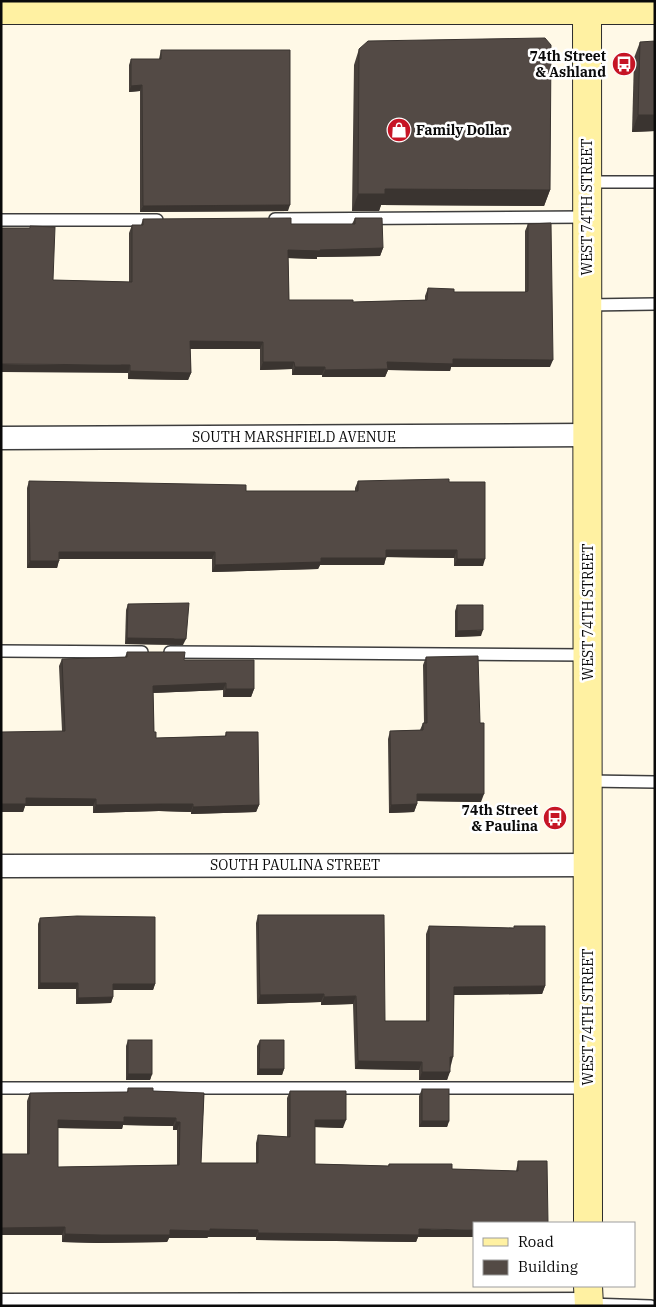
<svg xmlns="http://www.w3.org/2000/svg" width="656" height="1307" font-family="'IBM Plex Serif',serif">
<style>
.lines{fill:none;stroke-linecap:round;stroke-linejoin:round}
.lane-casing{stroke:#3d3d3d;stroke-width:14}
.street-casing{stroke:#3d3d3d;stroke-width:25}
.secondary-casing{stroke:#2c2c2c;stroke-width:30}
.lane{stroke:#fff;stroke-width:11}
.street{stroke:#fff;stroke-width:22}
.secondary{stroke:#fff1a2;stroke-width:28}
.wall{fill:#47403b;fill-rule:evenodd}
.shaded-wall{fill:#3a3430}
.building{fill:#534a45;stroke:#3a3430;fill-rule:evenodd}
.labels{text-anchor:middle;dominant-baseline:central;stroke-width:5;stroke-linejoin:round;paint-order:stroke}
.poi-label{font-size:14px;font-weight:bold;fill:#0a0a0a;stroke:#fff;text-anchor:end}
.street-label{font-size:14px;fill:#0a0a0a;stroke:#fff}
</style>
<rect width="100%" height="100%" fill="#fff9e7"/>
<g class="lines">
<g class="lane-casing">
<g id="lane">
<path d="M587,182H655"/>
<path d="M275,219L587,217"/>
<path d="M1,220H157"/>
<path d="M587,305L655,304"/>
<path d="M1,651L142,652"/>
<path d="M170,652L587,655"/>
<path d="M588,781L655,782"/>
<path d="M1,1088H588"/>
<path d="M589,1304L651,1306"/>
</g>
</g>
<g class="street-casing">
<g id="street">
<path d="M1,438L587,435"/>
<path d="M1,866L588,865"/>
<path d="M1,1305L589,1304"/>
</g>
</g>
<g class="secondary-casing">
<g id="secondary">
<path d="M587,1L588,1223"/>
<path d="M1,10H655"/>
<path d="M588,1286L589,1306"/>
</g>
</g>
<use href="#lane" class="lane"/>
<use href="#street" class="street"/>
<use href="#secondary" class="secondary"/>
</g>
<g class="wall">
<path d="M640,42L655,131L632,132L634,58Z"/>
<path d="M359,49L550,190L544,206L381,205L379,211H352L354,65Z"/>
<path d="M161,50L288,211L140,212V91L129,92V65L131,59H159Z"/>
<path d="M355,218L383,248L380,256L317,257V259L288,258L289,300L353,302L425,300V296L428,288L454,292H525V231L528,224L550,367H451L450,371L388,370L385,377H322V375H292V369L260,370V349H190L191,373L188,380L128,379V373L53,280L129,282V233L132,225H141L143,219L291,224H352Z"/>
<path d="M29,481L246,491H355V488L358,481L449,482L483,566H454V558L386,557L384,565H320L318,569L212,572V559H59L57,568H27V488Z"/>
<path d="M128,604L183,645L125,644L126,610Z"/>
<path d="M457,605L481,636L455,637V611Z"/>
<path d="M127,652L184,660L254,689L251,697H223V690L153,693L154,732L156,738L225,736L226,732L259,805L256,812L191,814V812L159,811L93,813V806H25L23,812H1L62,731L59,666L62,659L125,657Z"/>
<path d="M426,657L481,802L417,801V804L414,812L389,813L388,739L390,731L420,730L423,723H424L423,665Z"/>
<path d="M258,915L385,1021H426V934L429,926L514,928V926L545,986L542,994L454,995L451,1065L447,1080H419V1070L355,1069L353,1004L321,1005V1002L257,1004L256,923Z"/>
<path d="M40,918L155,984L153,990H113V997L111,1003L76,1004V989H38V924Z"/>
<path d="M128,1040L152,1074L150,1080H126V1046Z"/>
<path d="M260,1040L284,1069L282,1075H257V1046Z"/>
<path d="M128,1088L153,1091L204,1093L201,1163H256V1143L258,1135L287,1137V1098L290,1091L343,1128L315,1127V1164L388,1166L389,1164L452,1169L516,1171L518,1161H547L418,1237L416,1242L256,1240V1237H208L207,1238H169L167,1242L98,1243L62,1242V1235H1V1154H27V1101L30,1093L127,1092ZM123,1125L173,1126V1130H177V1165L58,1167V1128L122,1129Z"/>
<path d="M422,1089L449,1121L447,1127H419V1096Z"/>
</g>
<g class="shaded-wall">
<path d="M142,85L140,91L129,92L131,86Z"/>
<path d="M638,115H655V131L632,132Z"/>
<path d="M385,189L550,190L544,206L381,205L379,211H352L358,194Z"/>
<path d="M290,205L288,211L140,212L143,206Z"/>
<path d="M383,248L380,256L317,257V259L286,258L288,250Z"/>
<path d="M190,341L263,342L260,349H188Z"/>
<path d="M453,359L553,360L550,367H451L450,371L388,370L385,377H322L325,370L387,362Z"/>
<path d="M263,362H294L292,369L260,370Z"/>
<path d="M1,364L130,365L128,373L1,372Z"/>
<path d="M295,367H325L322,375H292Z"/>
<path d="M130,371L191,373L188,380L128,379Z"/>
<path d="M386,550H457L454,558L384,557Z"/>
<path d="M59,552H215L212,559H57Z"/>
<path d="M321,558H386L384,565H320L318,569L212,572L215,565Z"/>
<path d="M457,559H485L483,566H454Z"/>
<path d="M30,561H59L57,568H27Z"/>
<path d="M483,630L481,636L455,637L457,631Z"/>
<path d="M127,638L186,639L183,645L125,644Z"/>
<path d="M226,683L223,690L151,693L153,686Z"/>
<path d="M226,689H254L251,697H223Z"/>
<path d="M417,794H484L481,802L414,801Z"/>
<path d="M26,798L96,799L93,806H25L23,812H1V804Z"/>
<path d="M162,804H193L191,812L159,811L93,813L96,805Z"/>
<path d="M417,804L414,812L389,813L391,805Z"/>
<path d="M259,805L256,812L191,814L193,807Z"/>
<path d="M40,983H78L76,989H38Z"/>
<path d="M113,984H155L153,990H111Z"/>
<path d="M545,986L542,994L451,995L454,987Z"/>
<path d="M324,994L321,1002L257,1004L260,995Z"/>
<path d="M356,996L353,1004L321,1005L324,997Z"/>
<path d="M113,997L111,1003L76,1004L78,998Z"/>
<path d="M450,1057H453L451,1065H447Z"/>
<path d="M358,1061L422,1062L419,1070L355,1069Z"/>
<path d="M259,1069H284L282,1075H257Z"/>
<path d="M422,1072H450L447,1080H419Z"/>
<path d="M128,1074H152L150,1080H126Z"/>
<path d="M124,1117L176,1118L173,1126L123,1125L122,1129L55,1128L58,1120Z"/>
<path d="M315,1120H346L343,1128L312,1127Z"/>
<path d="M422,1121H449L447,1127H419Z"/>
<path d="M176,1122H180L177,1130H173Z"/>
<path d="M65,1227L62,1235H1V1228Z"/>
<path d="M210,1229L258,1230L256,1237H208L207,1238H169L167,1242L98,1243L62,1242L65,1234Z"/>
<path d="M419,1229L475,1230V1237H418L416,1242L256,1240L258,1233Z"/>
</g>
<g class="building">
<path d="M545,38L551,45L550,190L385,189V194H358L359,49L368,41Z"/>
<path d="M655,41V115H638L640,42Z"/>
<path d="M161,50H290V205L143,206L142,85L131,86V59H161Z"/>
<path d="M291,218V224H355V218H382L383,248L320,250V251L288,250L289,300H353V302L427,300L428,288L454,289V292H525L528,291V224L551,223L553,360L453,359V364L387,362L388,369L325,370V367H295L294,362H263V342L190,341L191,373L130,371V365L1,364V228H30V226L55,227L53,280L132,282V225H143V219Z"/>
<path d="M449,479V482H485V559H457V550H386V558H321V562L215,565V552H59V561H30L29,481L246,485V491H358V481Z"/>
<path d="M189,603L186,639L127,638L128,604Z"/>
<path d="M457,605H483V630L457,631Z"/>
<path d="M127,652H185L184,660H254V689H226V683L153,686L154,732H156V738L226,736V732H258L259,805L193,807V804H162L96,805V799L26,798V804H1V732L65,731L62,659L127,657Z"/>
<path d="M478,656L480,723H484V794H417V804L391,805L390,731L423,730V723H427L426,657Z"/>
<path d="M258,915H384L385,1021H429V926L514,928V926H545V986L454,987L453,1057H450V1072H422V1062L358,1061L356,996L324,997V994L260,995Z"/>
<path d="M77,916L155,917V984H113V997L78,998V983H40V918Z"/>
<rect x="128" y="1040" width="24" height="34"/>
<path d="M260,1040H284V1069H259Z"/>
<path d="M128,1088H153V1091L204,1093L201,1163H258V1135L290,1137V1091H346V1120H315V1164L389,1166V1164H452V1169L518,1171V1161H547L548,1223H475V1230L419,1229V1235L258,1233V1230L210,1229V1231L170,1230V1235H101L65,1234V1227L1,1228V1154H29L30,1093L128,1092ZM124,1117L176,1118V1122H180L179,1165L58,1167V1120L124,1122Z"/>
<rect x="422" y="1089" width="27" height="32"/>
</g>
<defs>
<g id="bus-disc" transform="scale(1.25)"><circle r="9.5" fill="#c61525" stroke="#fff"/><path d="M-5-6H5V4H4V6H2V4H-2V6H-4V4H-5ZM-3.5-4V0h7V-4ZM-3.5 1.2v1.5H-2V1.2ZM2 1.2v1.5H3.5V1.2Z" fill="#fff"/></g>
<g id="shop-disc" transform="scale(1.25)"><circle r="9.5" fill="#c61525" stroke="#fff"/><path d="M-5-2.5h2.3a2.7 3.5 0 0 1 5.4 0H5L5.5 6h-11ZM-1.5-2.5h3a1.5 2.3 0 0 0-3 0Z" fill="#fff"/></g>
</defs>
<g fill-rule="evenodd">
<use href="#bus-disc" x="624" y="64"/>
<use href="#shop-disc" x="399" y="130"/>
<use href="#bus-disc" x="555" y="818"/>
</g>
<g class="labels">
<g class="poi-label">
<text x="606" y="56">74th Street<tspan x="606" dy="16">&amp; Ashland</tspan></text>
<text x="416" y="130" text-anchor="start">Family Dollar</text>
<text x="538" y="810">74th Street<tspan x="538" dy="16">&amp; Paulina</tspan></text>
</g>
<g class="street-label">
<text transform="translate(587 207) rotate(-90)">WEST 74TH STREET</text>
<text x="294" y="437">SOUTH MARSHFIELD AVENUE</text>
<text transform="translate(588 612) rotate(-90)">WEST 74TH STREET</text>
<text x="295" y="865">SOUTH PAULINA STREET</text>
<text transform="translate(588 1017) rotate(-90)">WEST 74TH STREET</text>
</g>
</g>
<rect width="656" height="1307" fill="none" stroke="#0a0a0a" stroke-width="5"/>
<rect x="473" y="1222" width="162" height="65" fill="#ffffff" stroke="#9d9d9d"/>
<rect x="483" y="1238" width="25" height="8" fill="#fff1a2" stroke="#9d9d9d"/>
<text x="518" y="1247" font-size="15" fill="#0a0a0a">Road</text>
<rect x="483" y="1260" width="25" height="15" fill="#534a45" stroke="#9d9d9d"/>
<text x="518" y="1272" font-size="15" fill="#0a0a0a">Building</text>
</svg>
